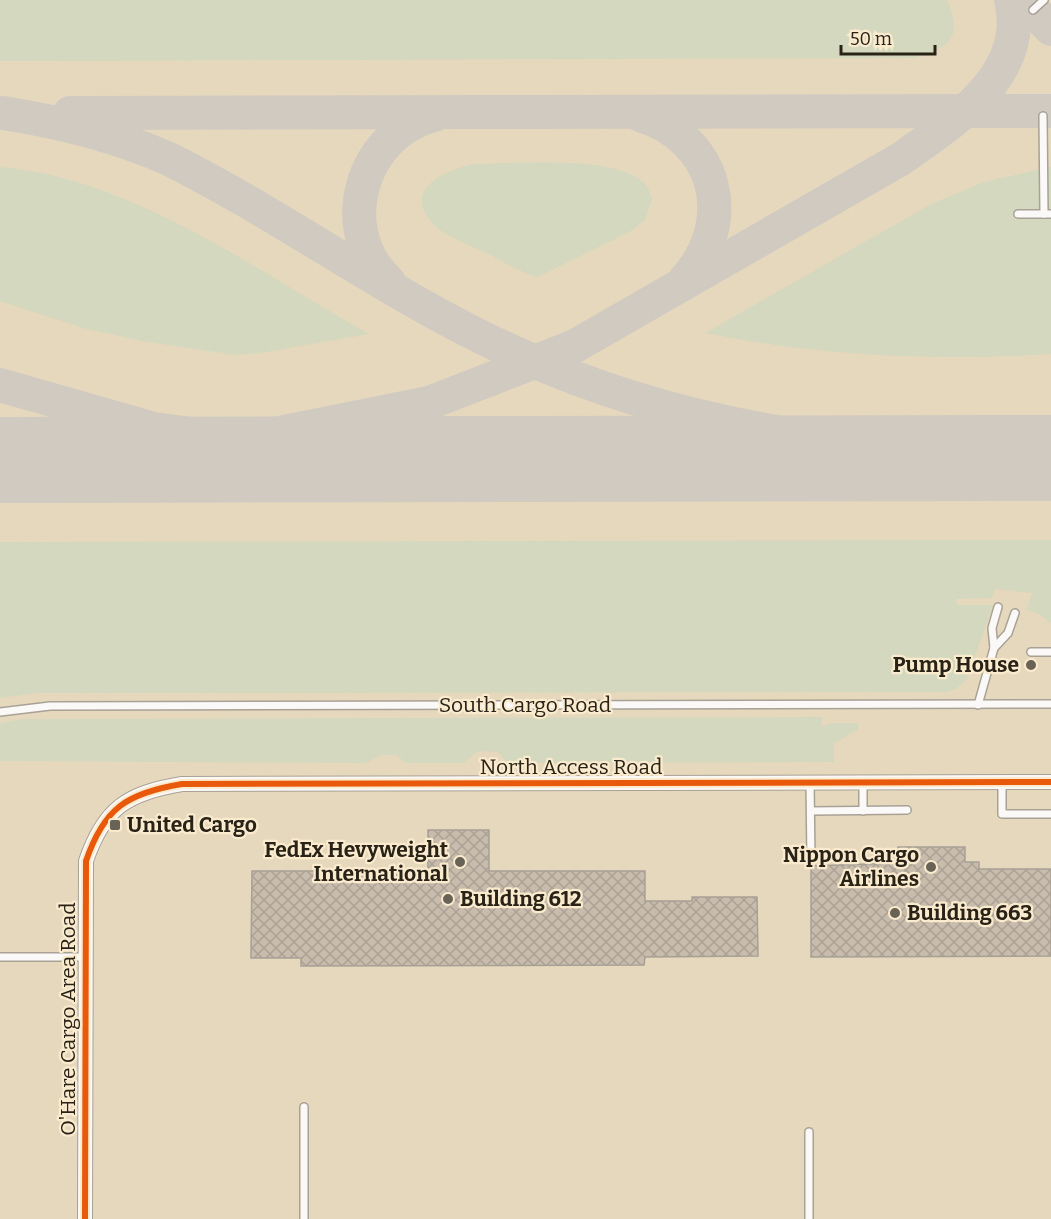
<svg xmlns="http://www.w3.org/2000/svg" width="1051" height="1219" font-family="Bitter,serif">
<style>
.built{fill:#e6d8bd}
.grass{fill:#d3d8be}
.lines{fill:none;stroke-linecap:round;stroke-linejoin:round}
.taxiway{stroke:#d0cac0;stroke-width:34}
.runway{stroke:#d0cac0;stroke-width:86}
.building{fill:url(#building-cross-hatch);stroke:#a8a095;stroke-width:1.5}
.lane-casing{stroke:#a8a196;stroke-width:10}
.street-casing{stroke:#a8a196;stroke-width:16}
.lane{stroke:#fbf9f7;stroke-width:7}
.street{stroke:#fbf9f7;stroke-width:14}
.cycleway-casing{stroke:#fbebce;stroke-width:10}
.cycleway{stroke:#e8590c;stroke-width:6}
.poi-dot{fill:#696256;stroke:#fbebce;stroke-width:2}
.labels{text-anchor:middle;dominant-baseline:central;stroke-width:4.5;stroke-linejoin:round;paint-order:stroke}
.poi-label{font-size:21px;font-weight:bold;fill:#282217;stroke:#fbebce;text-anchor:end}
.street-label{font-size:21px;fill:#282217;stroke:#fbebce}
</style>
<defs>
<pattern id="building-cross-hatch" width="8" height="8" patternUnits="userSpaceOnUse" patternTransform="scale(1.5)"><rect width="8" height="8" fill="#c8bcad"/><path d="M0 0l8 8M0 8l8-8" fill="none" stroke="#aca194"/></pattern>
</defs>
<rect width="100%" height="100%" fill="#e3dacb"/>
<rect class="built" x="0" y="0" width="1051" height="1219"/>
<g class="grass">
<path d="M0,0H947C964,38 949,47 915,58L0,61Z"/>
<path d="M473,164C515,164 614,154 644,183C649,187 650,194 652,199L645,220L631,231L538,277C521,273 504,262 488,254C472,246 445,237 432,223C402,188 445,171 473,164Z"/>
<path d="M0,167C133,178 255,270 369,334L260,353L235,355L142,341L83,328L0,301Z"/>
<path d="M1051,167V354C933,361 821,356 705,333L931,204L984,182Z"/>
<path d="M1051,540V623L1039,614L1027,610L1032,593L995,589L992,598L956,599L957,605H993L967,679L956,689L946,692L37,693L0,698V542Z"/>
<path d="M822,717V727L832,723H858V729L834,744V762L508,763L498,752L478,751L464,763H406L396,755H381L366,763L0,761V723L24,719Z"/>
</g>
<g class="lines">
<g class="taxiway">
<path d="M1023,0L1051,29"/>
<path d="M3,113C61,122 115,135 169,159C283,216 388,294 504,348C617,401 742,432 866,444C927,451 989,452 1051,455"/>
<path d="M70,113L1051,111"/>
<path d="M640,115C718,139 738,222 684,281"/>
<path d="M389,282C332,229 362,133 434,115"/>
<path d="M0,385L154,429L198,435"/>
<path d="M281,445L459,460"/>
<path d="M0,459L152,452L239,441L429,403L575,346L899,160C952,123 1030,75 1011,0"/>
</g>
<path class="runway" d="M0,460L1051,458"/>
</g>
<g class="building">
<path d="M428,830H489V871H645V901H692V897H757L758,956L645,957L644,965L301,966V958H251L252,871H428Z"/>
<path d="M898,847H965V862H979V869H1051V956L811,957V866L898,863Z"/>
</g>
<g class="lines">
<g class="lane-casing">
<g id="lane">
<path d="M1033,10L1044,0"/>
<path d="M1043,116L1044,214"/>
<path d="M1018,214H1051"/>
<path d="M994,648L1008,633L1015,613"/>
<path d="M1031,652H1051"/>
<path d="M978,705L994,648L992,628L998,607"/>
<path d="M0,712L50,706L1051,704"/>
<path d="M810,783L811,860"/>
<path d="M863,783V811"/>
<path d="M1002,783V814H1051"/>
<path d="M811,811L907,810"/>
<path d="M0,957H85"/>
<path d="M304,1107V1219"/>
<path d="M809,1219V1132"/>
</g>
</g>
<g class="street-casing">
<path id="street" d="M85,1219L86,861C104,808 127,793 182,784L1051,782"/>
</g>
<use href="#lane" class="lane"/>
<use href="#street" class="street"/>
<g class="cycleway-casing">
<path id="cycleway" d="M85,1219L86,861C104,808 127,793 182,784L1051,782"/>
</g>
<use href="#cycleway" class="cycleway"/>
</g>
<g class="poi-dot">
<circle cx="1031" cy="665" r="6"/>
<rect x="109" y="819" width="12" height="12" rx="3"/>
<circle cx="460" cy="862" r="6"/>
<circle cx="931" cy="867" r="6"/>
<circle cx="448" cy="899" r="6"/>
<circle cx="895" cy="913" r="6"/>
</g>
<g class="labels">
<g class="poi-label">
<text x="1019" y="665">Pump House</text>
<text x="127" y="825" text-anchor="start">United Cargo</text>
<text x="448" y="850">FedEx Hevyweight<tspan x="448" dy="24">International</tspan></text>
<text x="919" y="855">Nippon Cargo<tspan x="919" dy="24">Airlines</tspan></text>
<text x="460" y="899" text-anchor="start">Building 612</text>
<text x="907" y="913" text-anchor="start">Building 663</text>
</g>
<g class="street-label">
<text x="525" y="705">South Cargo Road</text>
<text x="571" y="767">North Access Road</text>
<text transform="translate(68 1019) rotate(-90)">O'Hare Cargo Area Road</text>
</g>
</g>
<path d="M841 45v9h94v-9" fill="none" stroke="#282217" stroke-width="3"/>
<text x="850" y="45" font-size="18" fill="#282217" stroke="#fbebce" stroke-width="4.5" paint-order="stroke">50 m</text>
</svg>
